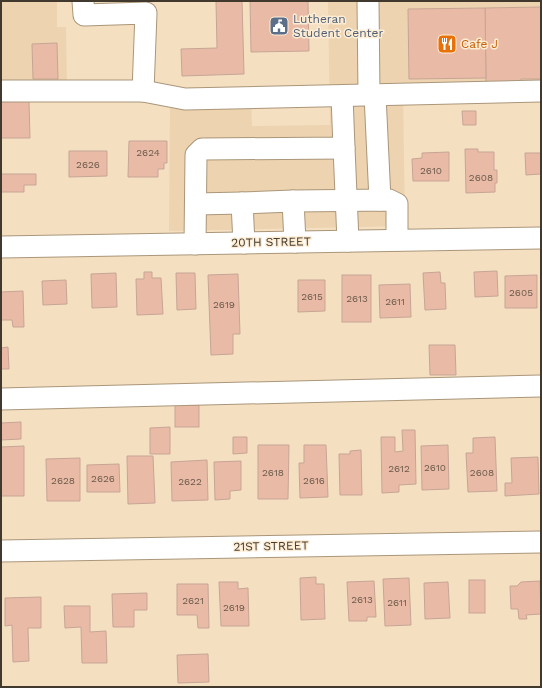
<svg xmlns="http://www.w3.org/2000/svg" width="542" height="688" font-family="'Work Sans',sans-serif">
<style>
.built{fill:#edd3af}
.building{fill:#e9bba6;stroke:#c7a595}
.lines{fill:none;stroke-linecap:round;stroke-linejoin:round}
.minor-casing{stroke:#aa967a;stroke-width:23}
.minor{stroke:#fff;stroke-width:21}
.labels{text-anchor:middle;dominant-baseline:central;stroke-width:3;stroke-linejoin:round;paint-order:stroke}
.number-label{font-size:10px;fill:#6b5a4b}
.service-label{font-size:12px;fill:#4e5e75;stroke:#feedd5;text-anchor:start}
.food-label{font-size:12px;fill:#c56008;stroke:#feedd5;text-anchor:start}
.street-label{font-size:12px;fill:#41392d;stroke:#feedd5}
</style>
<rect width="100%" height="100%" fill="#f4dfc1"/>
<g class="built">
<path d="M1,1H57V27H66L67,86L1,87Z"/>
<path d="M328,1H541V88L403,91L405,226L169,231L170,103L251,93L252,126L330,125Z"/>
</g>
<g class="building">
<path d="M216,1H242L244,74L182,76L181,49L217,48Z"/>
<path d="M250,1H308L309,51L251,52Z"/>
<path d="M541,7V79H521V85H486L485,8Z"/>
<path d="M485,8L486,78L409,79L408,9Z"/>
<path d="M57,43L58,79H33L32,44Z"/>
<path d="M29,101L30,138H1V102Z"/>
<path d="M462,111H476V125H463Z"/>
<path d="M129,141H167V163H164V169H158V177H128Z"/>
<path d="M465,149H478V152H494V170H497V183H495V192L466,193Z"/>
<path d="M69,151H107V176L69,177Z"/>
<path d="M449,152V181H413L412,159L422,158V153Z"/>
<path d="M525,153H541V174L526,175Z"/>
<path d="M1,174H36V185H24V192H1Z"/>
<path d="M497,271L498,296L475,297L474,272Z"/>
<path d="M144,272H152V278H161L163,314L137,315L136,279H144Z"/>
<path d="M440,272L441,283H445L446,309L425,310L423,273Z"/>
<path d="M116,273L117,307L92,308L91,274Z"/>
<path d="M176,273H195L196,309L177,310Z"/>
<path d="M238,274L240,334H233V354L211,355L208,275Z"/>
<rect x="342" y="275" width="29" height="47"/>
<path d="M537,275V308H505V276Z"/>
<path d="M66,280L67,304L43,305L42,281Z"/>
<path d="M298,280H325V311L298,312Z"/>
<path d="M410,284L411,317L380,318L379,285Z"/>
<path d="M23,291L24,327H13L12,320H1V292Z"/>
<path d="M429,345H455L456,375H430Z"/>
<path d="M8,347L9,369H1V348Z"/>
<rect x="175" y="405" width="24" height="22"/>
<path d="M21,422V439L1,440V423Z"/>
<path d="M170,427V454H150V428Z"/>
<path d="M402,430H415L416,484L399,485V492L382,493L381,437H395V452L403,451Z"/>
<path d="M233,437H247V453L233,454Z"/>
<path d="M495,437L497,491L468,492L466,453H473V438Z"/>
<path d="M258,445H289L288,499H258Z"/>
<path d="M304,445H326L328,497L300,498L299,463H304Z"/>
<path d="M448,445L449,489L422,490L421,446Z"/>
<path d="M24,446V496H1V447Z"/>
<path d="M361,450L362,495H340L339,454H350V451Z"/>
<path d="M127,456H153L155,503L128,504Z"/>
<path d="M538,457L539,494L505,496V483H512L511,458Z"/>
<path d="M80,458V501H47L46,459Z"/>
<path d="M207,460L208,500L172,501L171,462Z"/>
<path d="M241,461V490L230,491V499L215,500L214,462Z"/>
<path d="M119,464L120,492H87V465Z"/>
<path d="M316,577V584H324L325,619L301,620L300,578Z"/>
<path d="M409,578L411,625L385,626L383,579Z"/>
<rect x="469" y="580" width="16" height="33"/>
<path d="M374,581L376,617H367V621H349L347,582Z"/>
<path d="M540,581L541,614L526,615L527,619H519L518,609H511L510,586H517L521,582Z"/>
<path d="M219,582H238V589L248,588L249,626H221Z"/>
<path d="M448,582L450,618L425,619L424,583Z"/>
<path d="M177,584H208L209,628H198L197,615H177Z"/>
<path d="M147,593V610H134V627H113L112,594Z"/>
<path d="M41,597V628H28L29,661L13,662L12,625L5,626V598Z"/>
<path d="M64,606H90V632L106,631L107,663H82L81,627L65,628Z"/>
<path d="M208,654L209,682L178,683L177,655Z"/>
</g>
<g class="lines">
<g class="minor-casing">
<g id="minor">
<path d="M83,1L84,15L146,13L143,91"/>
<path d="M368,1L369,95"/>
<path d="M1,91H143L185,99L541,91"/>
<path d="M375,95L380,200"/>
<path d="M344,148L348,241"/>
<path d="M293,201L389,200L397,204V240"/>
<path d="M196,204L242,203"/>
<path d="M244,243L242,203L293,201L295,242"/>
<path d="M195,244L196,155L202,149L344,148L342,96"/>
<path d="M1,247L541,238"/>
<path d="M1,399L541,386"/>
<path d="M1,551L541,542"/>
</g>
</g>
<use href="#minor" class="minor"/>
</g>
<defs>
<g id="civic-square" transform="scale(1)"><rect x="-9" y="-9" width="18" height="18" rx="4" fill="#5c6f8a" stroke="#feedd5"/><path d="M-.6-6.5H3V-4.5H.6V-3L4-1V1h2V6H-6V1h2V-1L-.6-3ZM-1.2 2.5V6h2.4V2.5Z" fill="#fff"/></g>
<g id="restaurant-square" transform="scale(1)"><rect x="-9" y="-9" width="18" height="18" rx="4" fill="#e8710a" stroke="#feedd5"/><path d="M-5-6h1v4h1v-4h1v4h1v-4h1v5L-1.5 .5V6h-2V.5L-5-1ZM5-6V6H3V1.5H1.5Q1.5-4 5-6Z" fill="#fff"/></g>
</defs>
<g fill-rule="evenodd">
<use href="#civic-square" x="279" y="26"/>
<use href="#restaurant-square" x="447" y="44"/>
</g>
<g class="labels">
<g class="number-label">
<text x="148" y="152">2624</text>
<text x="88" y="164">2626</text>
<text x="431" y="170">2610</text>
<text x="481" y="177">2608</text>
<text x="521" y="292">2605</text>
<text x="312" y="296">2615</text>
<text x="357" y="298">2613</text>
<text x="395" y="301">2611</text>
<text x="224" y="304">2619</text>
<text x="435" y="467">2610</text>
<text x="399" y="468">2612</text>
<text x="273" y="472">2618</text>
<text x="482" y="472">2608</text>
<text x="103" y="478">2626</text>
<text x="63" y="480">2628</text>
<text x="314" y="480">2616</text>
<text x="190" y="481">2622</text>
<text x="362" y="599">2613</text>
<text x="193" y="600">2621</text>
<text x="397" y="602">2611</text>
<text x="234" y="607">2619</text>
</g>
<g class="service-label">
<text x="293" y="19">Lutheran<tspan x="293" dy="14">Student Center</tspan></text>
</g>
<g class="food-label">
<text x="461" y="44">Cafe J</text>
</g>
<g class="street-label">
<text transform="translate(271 242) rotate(-1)">20TH STREET</text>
<text transform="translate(271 546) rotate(-1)">21ST STREET</text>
</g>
</g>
<rect width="542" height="688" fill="none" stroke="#41392d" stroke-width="4"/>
</svg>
